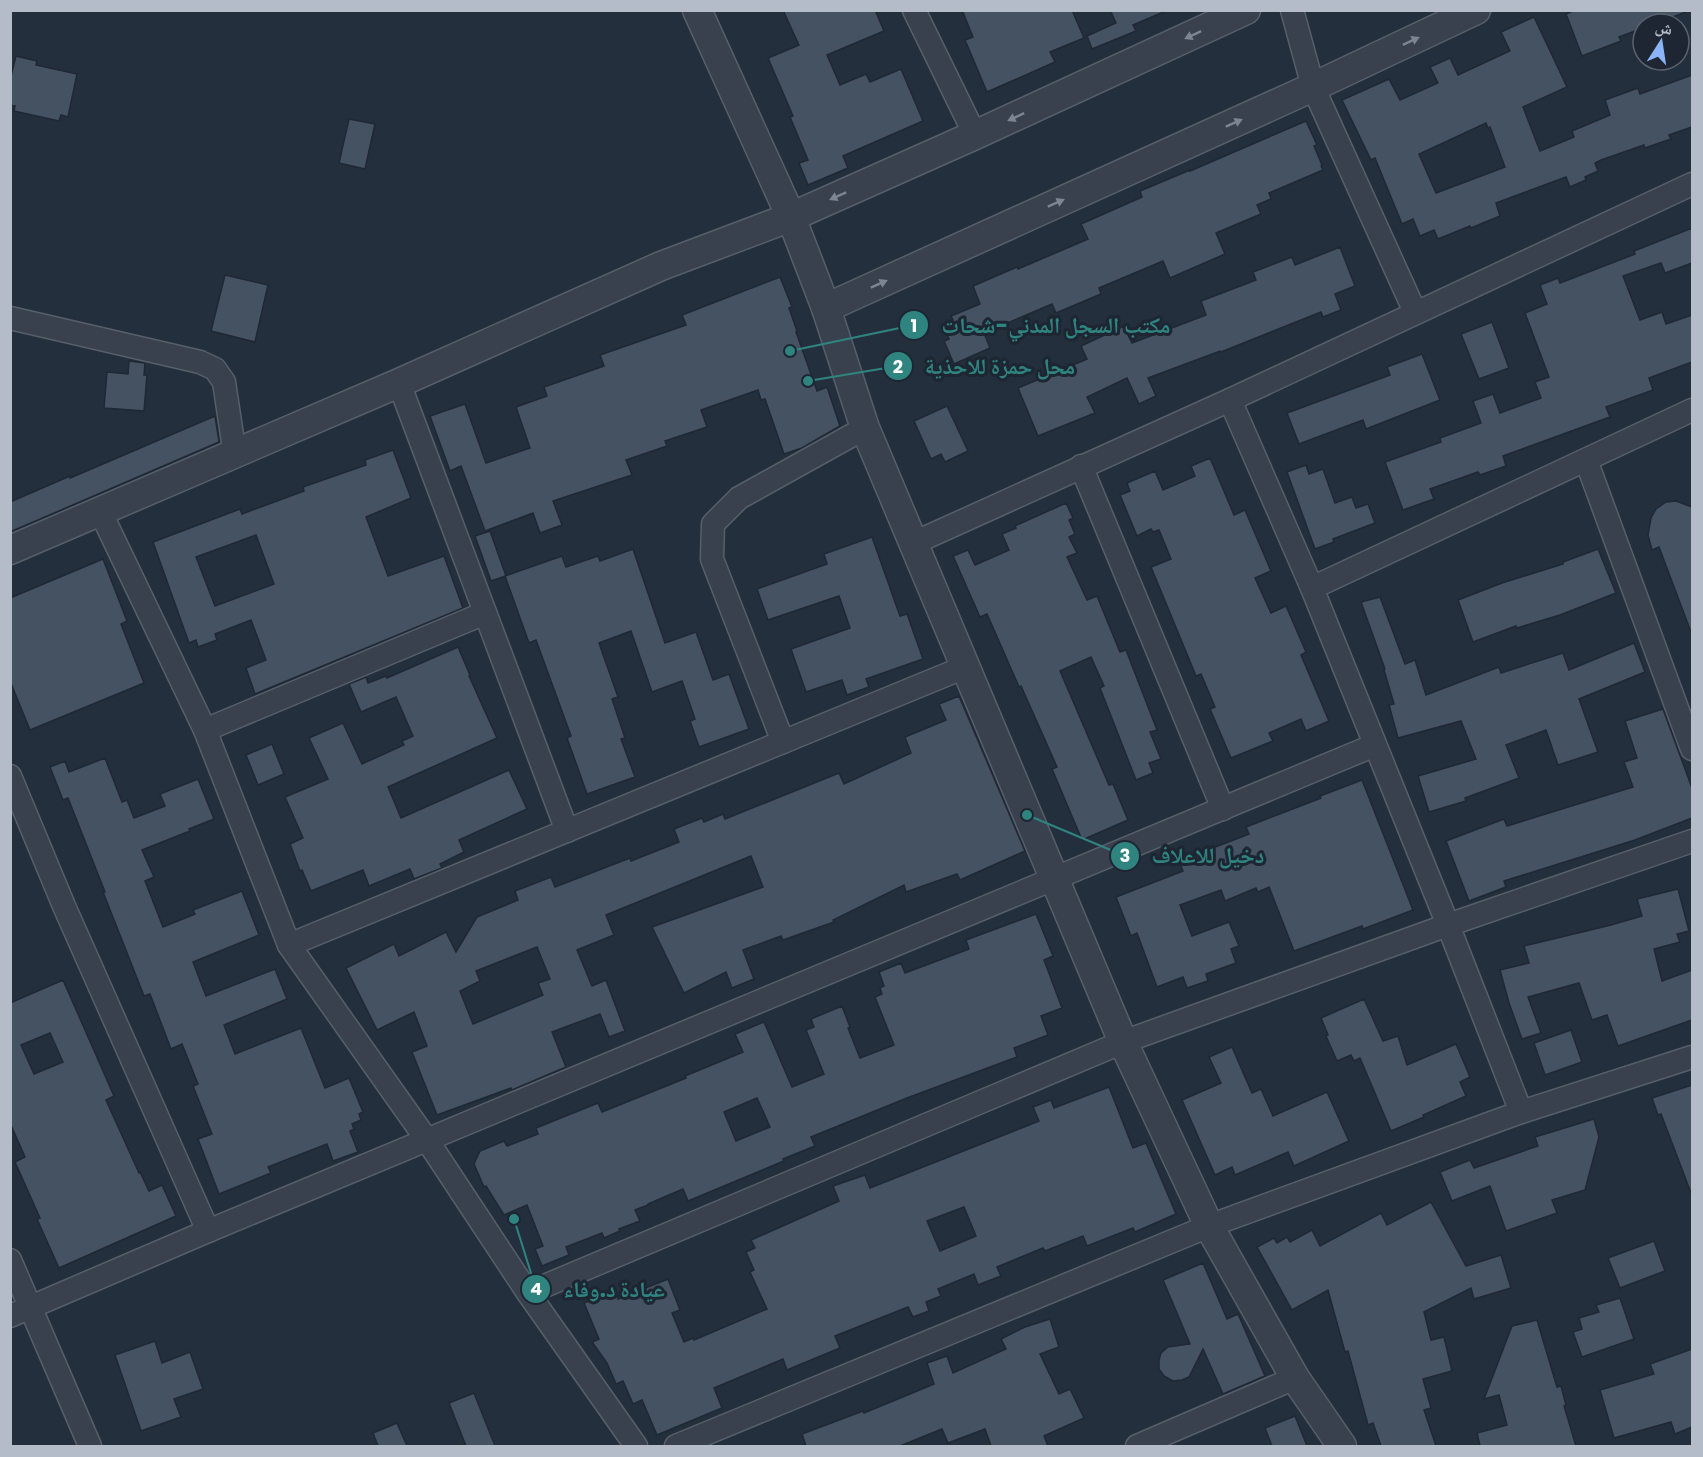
<svg xmlns="http://www.w3.org/2000/svg" width="1703" height="1457" font-family="Poppins,'Noto Naskh Arabic',sans-serif">
<style>
.building{fill:#455262;stroke:#1f2834;stroke-width:1.5;fill-rule:evenodd}
.lines{fill:none;stroke-linecap:round;stroke-linejoin:round}
.minor-casing{stroke:#565f6b;stroke-width:25}
.tertiary-casing{stroke:#565f6b;stroke-width:31}
.minor{stroke:#38414d;stroke-width:22}
.tertiary{stroke:#38414d;stroke-width:28}
.oneway{fill:#7c8591}
.leader{fill:none;stroke:#308480;stroke-width:2}
.callout-dot{fill:#308480;stroke:#1d2632;stroke-width:2}
.mark-label{font-size:18px;text-anchor:middle;font-weight:bold;fill:#fff}
.callout-label{font-size:22px;text-anchor:middle;font-weight:bold;fill:#308480;stroke:#1d2632;stroke-width:6;stroke-linejoin:round;paint-order:stroke}
</style>
<rect width="100%" height="100%" fill="#242f3d"/>
<g class="building">
<path d="M783,10H875L884,31L827,55L840,85L866,74L870,82L901,69L923,121L843,156L848,168L808,185L799,163L808,160L790,117L793,116L768,58L799,45Z"/>
<path d="M962,10H1072L1084,38L1050,52L1055,62L987,92L965,40L973,37Z"/>
<path d="M1110,10H1166V11L1133,25L1136,31L1092,49L1087,36L1116,23Z"/>
<path d="M1575,10H1685L1686,12L1654,24H1643V28L1619,37L1621,41L1582,56L1566,14Z"/>
<path d="M1534,17L1567,87L1523,107L1540,151L1574,137L1572,131L1610,115L1605,100L1638,88L1640,94L1692,75V127L1669,135L1671,139L1645,148L1644,145L1601,160L1595,163L1598,171L1585,177L1586,180L1570,187L1566,177L1496,203L1500,216L1471,228L1470,226L1438,239L1434,230L1420,236L1413,219L1402,224L1375,158L1371,160L1342,100L1389,79L1400,100L1438,83L1430,67L1450,58L1458,75L1510,51L1501,32ZM1486,123L1488,128L1490,127L1505,167L1436,193L1419,154Z"/>
<path d="M16,56L37,61L36,65L77,74L68,117L61,115L59,121L14,111L15,106L10,105V80Z"/>
<path d="M349,119L375,124L365,169L339,163Z"/>
<path d="M1306,121L1317,145L1314,146L1322,165L1321,166L1323,170L1269,193L1271,199L1257,205L1261,214L1216,233L1225,254L1170,278L1163,261L1099,288L1101,294L1056,313L1052,304L984,333L990,348L954,364L944,341L949,339L943,325L953,320L951,316L980,304L973,286L1017,267L1018,269L1088,239L1081,224L1142,197L1140,191L1190,170V171Z"/>
<path d="M1692,228V263L1665,273L1661,263L1623,276L1640,320L1662,312L1666,324L1692,315V362L1649,378L1653,390L1606,407L1610,417L1503,456L1506,466L1480,475L1478,472L1430,489L1434,499L1403,510L1385,462L1441,442L1440,438L1481,423L1473,401L1493,394L1500,413L1541,398L1535,382L1549,377L1525,313L1547,304L1540,285L1558,278L1560,283L1635,254L1634,251Z"/>
<path d="M1340,247L1355,286L1335,294L1341,310L1323,317L1321,312L1221,352L1220,351L1148,378L1156,396L1139,404L1127,378L1087,397L1095,413L1038,436L1018,388L1087,359L1081,346L1124,326L1132,343L1206,315L1201,301L1256,280L1253,272L1292,257L1295,265Z"/>
<path d="M225,275L268,285L255,342L211,331Z"/>
<path d="M780,277L792,307L789,308L797,331L796,332L817,391L827,387L840,426L802,448L784,454L765,399L761,400L758,390L701,410L707,427L665,441L667,446L626,460L632,475L553,501L562,525L540,533L533,513L485,531L461,466L450,471L430,416L465,404L486,463L530,448L516,407L547,396L544,387L604,366L600,355L686,325L682,315Z"/>
<path d="M1492,322L1509,368L1479,379L1461,334Z"/>
<path d="M1422,354L1440,400L1366,429L1363,420L1299,444L1287,413L1390,375L1387,367Z"/>
<path d="M129,361L145,363L144,375H147L144,411L104,408L107,372L128,374Z"/>
<path d="M947,406L968,451L945,462L941,454L931,459L914,421Z"/>
<path d="M215,416L219,442L10,532V502L70,476V478Z"/>
<path d="M393,450L411,498L366,517L388,576L444,556L463,608L255,694L246,668L266,660L251,620L215,634L217,640L198,647L196,640L189,643L153,542L240,509L242,514L304,491L303,487L366,465L365,460ZM256,535L274,584L215,606L196,557Z"/>
<path d="M1210,458L1234,515L1245,510L1271,571L1255,578L1271,613L1286,606L1306,652L1301,655L1329,721L1306,731L1301,719L1269,733L1273,741L1231,758L1210,709L1215,707L1201,674L1196,676L1151,567L1171,559L1159,530L1153,532L1151,529L1137,536L1120,495L1130,491L1127,483L1155,471L1163,490L1195,476L1191,466Z"/>
<path d="M1306,465L1309,474L1323,469L1335,503L1352,497L1356,508L1368,504L1375,523L1333,539L1334,542L1315,549L1287,472Z"/>
<path d="M1676,501L1692,507V632H1691L1659,547L1652,550L1648,535L1651,518L1656,509L1666,502Z"/>
<path d="M1066,503L1073,518L1069,520L1075,534L1069,537L1077,553L1067,557L1087,600L1097,596L1120,652L1126,650L1157,730L1150,732L1161,759L1149,763L1153,773L1136,780L1100,688L1104,686L1091,657L1060,671L1109,785L1113,784L1128,820L1082,840L1052,769L1057,767L1021,686L1019,687L987,614L980,617L953,556L968,550L975,565L1009,550L1002,534L1016,528L1015,526Z"/>
<path d="M490,531L506,576L491,581L475,536Z"/>
<path d="M872,537L900,616L907,614L923,659L866,679L869,687L847,695L842,680L806,692L791,649L850,628L839,596L768,620L757,589L827,564L824,554Z"/>
<path d="M633,549L665,643L696,632L713,680L729,674L749,729L699,747L690,721L695,719L682,681L652,692L631,631L599,643L618,697L612,699L625,738L621,739L635,777L587,794L567,738L571,736L536,640L529,643L505,576L562,556L566,567L598,556L600,561Z"/>
<path d="M1598,549L1616,593L1560,615L1517,628L1516,626L1473,642L1458,600L1502,583L1563,564V562Z"/>
<path d="M103,559L127,621L121,624L144,683L30,730L10,681V598Z"/>
<path d="M1380,597L1405,664L1415,660L1426,695L1499,667L1501,673L1563,653L1569,670L1634,643L1645,672L1579,699L1598,752L1558,765L1546,730L1506,745L1519,778L1465,798L1466,801L1429,812L1418,776L1476,759L1461,721L1398,738L1389,705L1394,704L1384,670L1385,669L1361,602Z"/>
<path d="M458,647L470,675L469,676L497,738L388,787L401,818L509,770L527,809L459,840L464,852L440,864L442,868L414,879L410,869L369,886L363,870L311,891L302,870L300,871L290,844L303,838L285,797L328,779L309,738L343,723L362,764L404,745L402,741L413,736L396,697L361,712L349,684L366,677L368,683L386,676L387,678Z"/>
<path d="M959,696L1025,851L960,880L957,874L906,892L904,885L833,920L834,922L783,940L781,936L743,950L754,979L732,988L726,972L684,993L652,927L763,887L751,856L606,915L614,935L577,950L592,986L606,980L625,1031L609,1037L600,1014L552,1032L566,1067L512,1090L511,1088L437,1115L412,1052L427,1046L414,1012L377,1030L346,968L394,944L399,956L446,932L456,952L477,917L518,900L515,891L551,877L555,887L630,858L631,861L679,842L674,829L702,818L704,822L723,814L725,819L839,773L844,784L911,753L905,737L946,720L939,704ZM537,947L550,979L538,983L543,995L473,1024L460,991L480,981L476,971Z"/>
<path d="M1663,709L1692,788V818L1635,840L1504,881L1506,887L1469,901L1446,841L1504,819L1507,826L1633,787L1624,762L1637,758L1625,721Z"/>
<path d="M272,744L284,774L258,785L246,755Z"/>
<path d="M105,758L122,802L127,800L134,818L165,806L160,794L198,779L214,819L189,829L190,831L142,850L154,877L145,881L163,927L195,914L193,910L242,891L259,935L193,962L206,996L275,969L287,999L224,1025L235,1054L301,1028L325,1088L349,1078L363,1112L359,1114L361,1120L352,1124L354,1129L350,1131L358,1152L333,1161L327,1144L268,1167L271,1173L219,1194L198,1139L212,1134L193,1086L198,1084L182,1044L171,1049L150,994L144,996L103,892H105L68,798L63,800L50,767L65,761L69,772Z"/>
<path d="M1362,780L1413,910L1363,929L1362,926L1294,951L1269,887L1258,892L1256,888L1225,901L1221,890L1180,905L1192,936L1229,922L1239,946L1231,949L1236,963L1206,974L1208,981L1187,988L1183,977L1157,987L1137,933L1131,936L1116,897L1183,871L1179,861L1249,834L1246,827L1321,798L1320,796Z"/>
<path d="M1678,889L1689,931L1677,934L1680,942L1654,949L1662,981L1692,970V1020L1618,1046L1607,1015L1592,1020L1579,983L1528,997L1541,1033L1522,1039L1509,1003L1500,970L1529,963L1524,946L1611,925L1642,916L1637,899Z"/>
<path d="M1036,914L1053,956L1044,960L1062,1008L1041,1016L1048,1035L1014,1048L1017,1057L907,1098L811,1137L815,1146L783,1159L784,1161L688,1201L683,1189L648,1204V1205L635,1210L640,1221L619,1229L620,1231L604,1238L602,1233L566,1247L569,1255L542,1266L535,1249L543,1246L527,1205L504,1215L486,1186L484,1187L474,1164L480,1151L504,1141L507,1146L538,1134L536,1128L598,1103L602,1112L686,1078L685,1076L743,1052L735,1034L764,1022L792,1087L824,1074L806,1030L814,1027L811,1019L842,1006L850,1027L848,1028L860,1058L894,1045L875,997L882,994L880,988L884,986L879,972L901,963L905,973L969,949L966,940ZM757,1098L770,1127L736,1141L724,1112Z"/>
<path d="M63,980L114,1096L106,1100L139,1173L140,1172L149,1191L162,1185L176,1216L59,1268L37,1219L40,1218L15,1162L25,1157L10,1123V1003ZM50,1033L63,1062L34,1074L21,1045Z"/>
<path d="M1364,999L1383,1041L1398,1036L1407,1065L1456,1044L1470,1077L1460,1082L1466,1096L1423,1115L1424,1117L1391,1131L1360,1058L1354,1061L1351,1055L1337,1061L1326,1036L1328,1035L1321,1018Z"/>
<path d="M1571,1030L1582,1062L1545,1075L1534,1043Z"/>
<path d="M1232,1047L1252,1093L1261,1089L1273,1116L1327,1092L1349,1141L1294,1166L1288,1152L1235,1175L1232,1167L1215,1175L1182,1100L1221,1083L1209,1057Z"/>
<path d="M1692,1085V1193H1691L1661,1114L1658,1115L1652,1098Z"/>
<path d="M1109,1087L1133,1148L1146,1143L1176,1214L1135,1232L1133,1228L1087,1246L1083,1236L1045,1251L1043,1248L997,1267L1001,1276L978,1285L974,1274L938,1289L941,1296L926,1302L929,1311L913,1317L908,1307L835,1336L840,1348L787,1370L783,1359L714,1388L722,1408L657,1435L642,1400L633,1404L623,1381L616,1384L607,1363L592,1342L599,1339L584,1303L615,1291L618,1299L668,1279L680,1310L672,1313L684,1342L693,1338L694,1340L767,1309L750,1272L754,1270L746,1252L755,1248L751,1240L839,1201L833,1186L865,1175L870,1188L1039,1121L1033,1107L1051,1100L1054,1108ZM964,1207L976,1236L940,1251L927,1221Z"/>
<path d="M1594,1119L1599,1137L1585,1190L1552,1200L1557,1213L1506,1231L1490,1186L1452,1201L1440,1172L1470,1160L1474,1168L1538,1146L1535,1137Z"/>
<path d="M1431,1202L1466,1266L1501,1255L1511,1288L1474,1299L1471,1288L1424,1312L1431,1340L1444,1337L1452,1371L1423,1379L1431,1408L1424,1410L1436,1446H1381L1373,1423L1368,1425L1348,1351L1345,1352L1328,1290L1292,1310L1257,1247L1274,1238L1277,1243L1287,1237L1290,1242L1312,1230L1320,1246L1381,1213L1387,1225Z"/>
<path d="M1654,1241L1665,1271L1620,1288L1608,1258Z"/>
<path d="M1203,1263L1227,1319L1238,1314L1265,1376L1223,1394L1203,1349L1189,1377L1182,1380L1173,1381L1164,1376L1159,1369V1360L1161,1353L1168,1347L1190,1344L1163,1280Z"/>
<path d="M1620,1298L1634,1339L1582,1357L1573,1332L1582,1329L1579,1318L1599,1312L1596,1305Z"/>
<path d="M1050,1319L1059,1347L1040,1354L1059,1394L1070,1389L1084,1418L1044,1436L1048,1446H991L985,1429L948,1443L942,1429L900,1446H806L802,1434L863,1411L864,1413L934,1384L927,1363L947,1356L953,1373L1006,1349L1001,1339L1025,1327Z"/>
<path d="M1537,1320L1557,1387L1561,1386L1566,1405L1564,1406L1576,1446H1480L1477,1433L1507,1425L1499,1395L1484,1399L1512,1326Z"/>
<path d="M155,1341L162,1363L190,1352L203,1389L174,1399L181,1417L141,1431L115,1355Z"/>
<path d="M1692,1349V1427L1675,1434L1671,1422L1614,1438L1600,1390L1654,1374L1650,1364Z"/>
<path d="M474,1393L495,1446H466L449,1403Z"/>
<path d="M1295,1416L1307,1446H1272L1265,1428Z"/>
<path d="M397,1423L407,1446H378L373,1433Z"/>
</g>
<g class="lines">
<g class="minor-casing">
<g id="minor">
<path d="M914,10L975,135"/>
<path d="M1292,10L1313,87L1415,312"/>
<path d="M10,318L200,362L215,369L224,382L235,455"/>
<path d="M399,383L567,831"/>
<path d="M1230,400L1312,588L1448,925L1521,1112"/>
<path d="M1586,460L1692,749"/>
<path d="M1081,466L1223,809"/>
<path d="M101,513L205,730L289,945L427,1140L528,1293L636,1446"/>
<path d="M914,543L1230,400L1692,184"/>
<path d="M1312,588L1692,410"/>
<path d="M205,730L485,613"/>
<path d="M783,742L712,559L713,524L739,498L865,428"/>
<path d="M10,776L64,906L208,1231"/>
<path d="M289,945L965,667"/>
<path d="M10,1260L90,1446"/>
<path d="M528,1293L1123,1042L1448,925L1692,841"/>
<path d="M10,1316L208,1231L1375,745"/>
<path d="M676,1446L1209,1226L1521,1112L1692,1057"/>
<path d="M1137,1446L1295,1378"/>
</g>
</g>
<g class="tertiary-casing">
<g id="tertiary">
<path d="M697,10L791,217L826,308L865,428L1123,1042L1209,1226L1295,1378L1342,1446"/>
<path d="M826,308L1313,87L1476,10"/>
<path d="M10,550L399,383L661,266L791,217L975,135L1246,10"/>
</g>
</g>
<use href="#minor" class="minor"/>
<use href="#tertiary" class="tertiary"/>
</g>
<defs><path id="oneway-solid" d="M-6-.8H1V-3.2L6.5 0L1 3.2V.8H-6Z" transform="scale(1.5)"/></defs>
<g class="oneway">
<use href="#oneway-solid" transform="translate(1193 35) rotate(155)"/>
<use href="#oneway-solid" transform="translate(1411 41) rotate(-25)"/>
<use href="#oneway-solid" transform="translate(1016 117) rotate(155)"/>
<use href="#oneway-solid" transform="translate(1234 123) rotate(-24)"/>
<use href="#oneway-solid" transform="translate(838 196) rotate(156)"/>
<use href="#oneway-solid" transform="translate(1056 203) rotate(-24)"/>
<use href="#oneway-solid" transform="translate(879 284) rotate(-24)"/>
</g>
<path class="leader" d="M790 351L914 325M808 381L898 366M1027 815L1125 856M514 1219L536 1289"/>
<g class="callout-dot">
<circle cx="790" cy="351" r="6"/>
<circle cx="808" cy="381" r="6"/>
<circle cx="1027" cy="815" r="6"/>
<circle cx="514" cy="1219" r="6"/>
<circle cx="914" cy="325" r="15"/>
<circle cx="898" cy="366" r="15"/>
<circle cx="1125" cy="856" r="15"/>
<circle cx="536" cy="1289" r="15"/>
</g>
<g class="mark-label">
<text x="914" y="332">1</text>
<text x="898" y="373">2</text>
<text x="1125" y="862">3</text>
<text x="536" y="1295">4</text>
</g>
<g class="callout-label">
<text x="1056" y="333">مكتب السجل المدني-شحات</text>
<text x="1000" y="374">محل حمزة للاحذية</text>
<text x="1208" y="863">دخيل للاعلاف</text>
<text x="614" y="1297">عيادة د.وفاء</text>
</g>
<rect width="1703" height="1457" fill="none" stroke="#b4bcc9" stroke-width="24"/>
<g transform="translate(1661 42) rotate(12)"><circle r="28" fill="#1d2632" stroke="#59626e" stroke-width="1.5"/>
<path d="M0-4.5L10 22L0 15L-10 22Z" fill="#8ab4f7"/>
<text y="-9" font-size="16" font-weight="bold" text-anchor="middle" fill="#b4bcc9">ش</text>
</g>
</svg>
